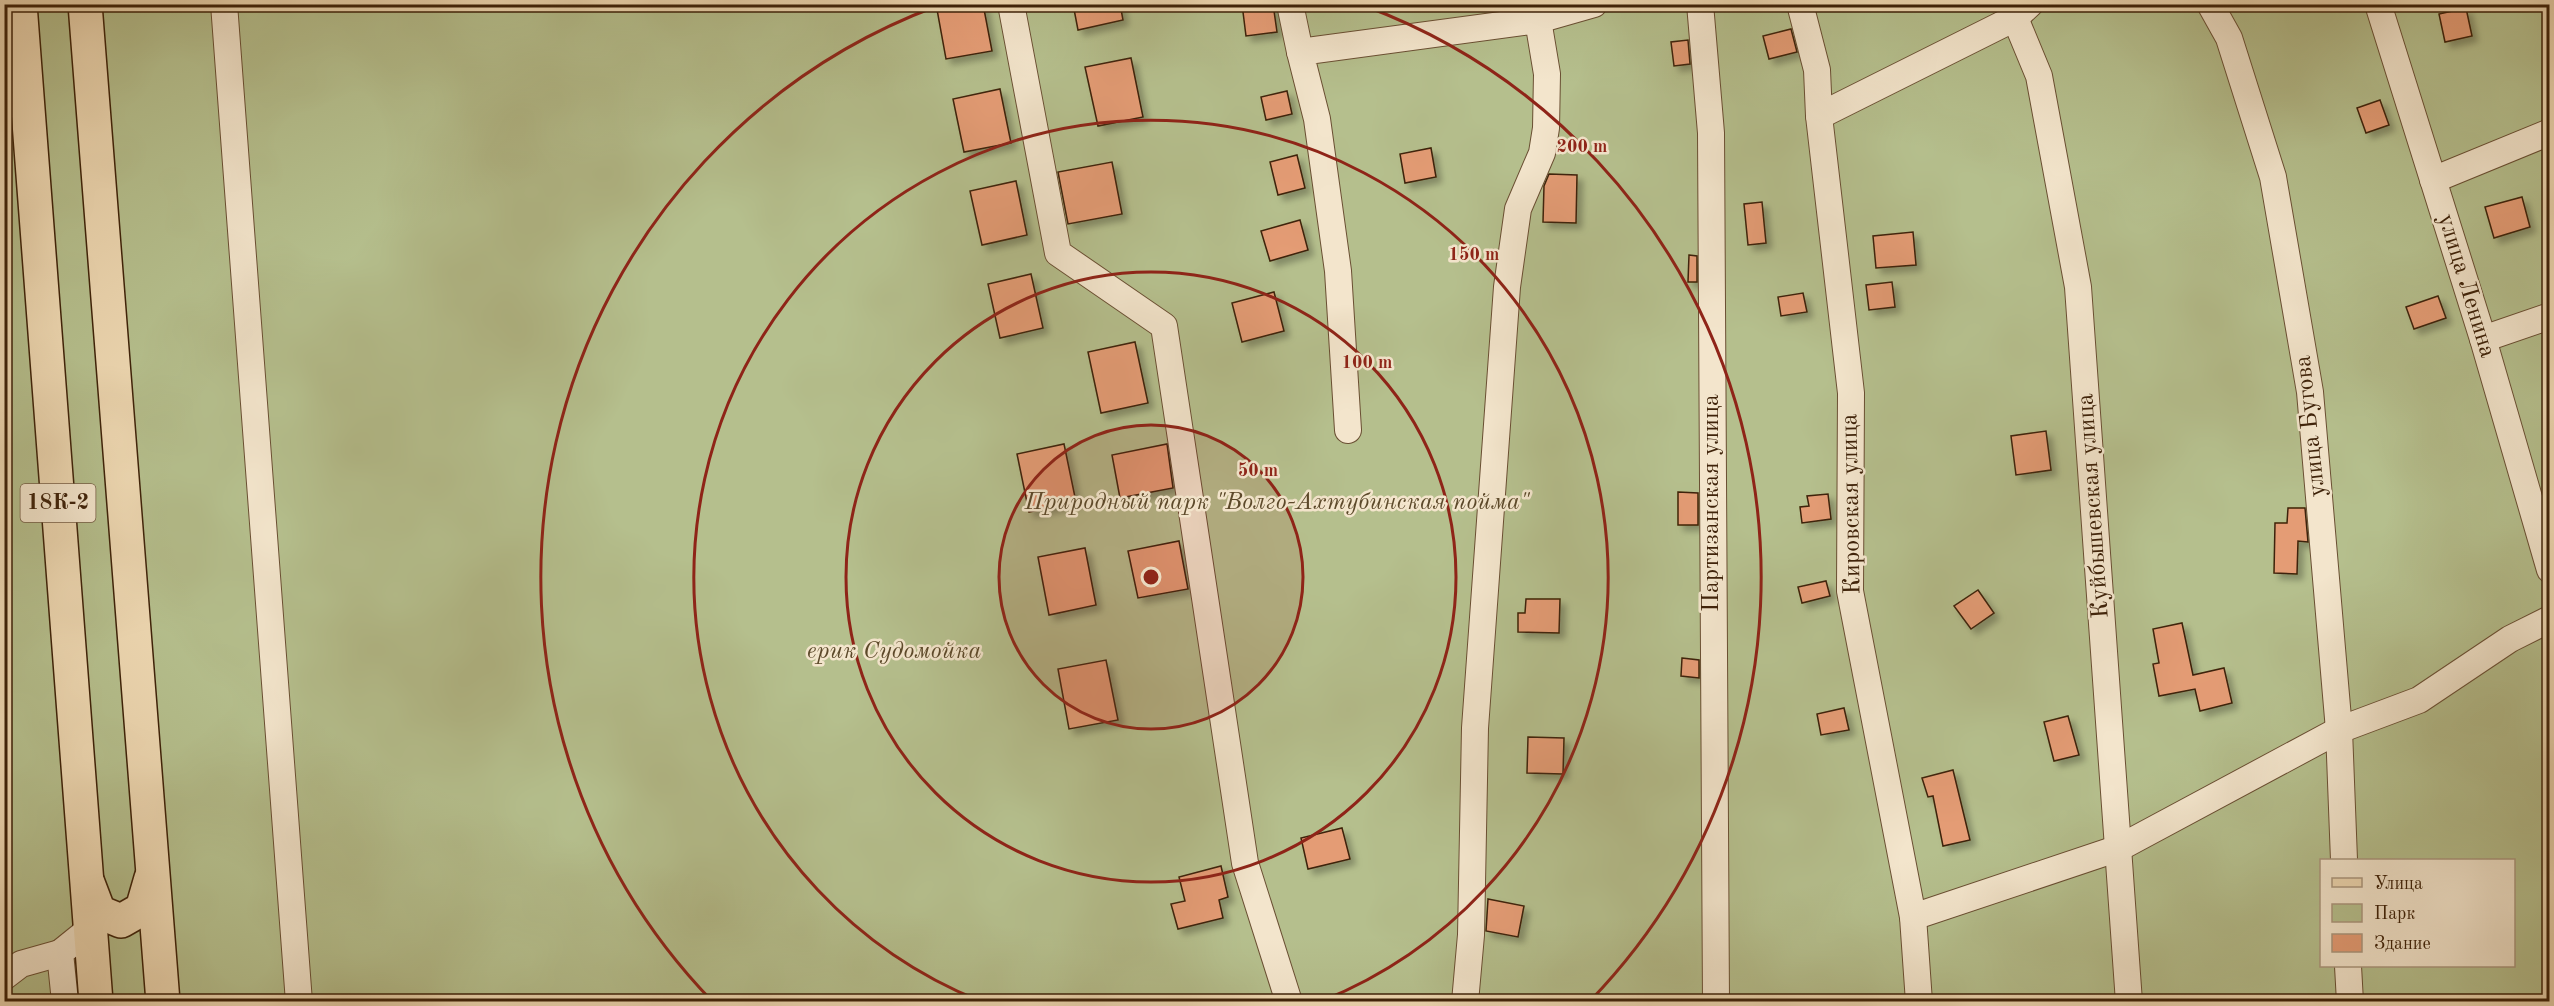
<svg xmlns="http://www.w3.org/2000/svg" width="2554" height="1006" font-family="'Old Standard TT',serif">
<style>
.green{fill:#b5bf8d;stroke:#7a704b;stroke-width:1.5;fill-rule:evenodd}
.building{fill:#e49c75;stroke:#3e2209;stroke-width:1.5;filter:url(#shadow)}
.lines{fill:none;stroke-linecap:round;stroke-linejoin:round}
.minor-casing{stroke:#6a4f33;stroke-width:28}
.major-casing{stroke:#3e2209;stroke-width:36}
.minor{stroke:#f3e5cc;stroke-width:26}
.major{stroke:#edd7b1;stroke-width:33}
.ring{fill:none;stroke:#8f2418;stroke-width:3}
.labels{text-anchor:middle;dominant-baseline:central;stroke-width:5;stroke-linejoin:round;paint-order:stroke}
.shield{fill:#f3e5cc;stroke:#745c44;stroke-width:1.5}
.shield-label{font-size:22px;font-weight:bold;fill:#3e2209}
.street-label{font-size:24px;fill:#3e2209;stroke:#f3e5cc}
.park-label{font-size:24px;font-style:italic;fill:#5c492a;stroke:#f3e5cc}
.centre{fill:#8f2418;stroke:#f3e5cc;stroke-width:3}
.ring-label{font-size:18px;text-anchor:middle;font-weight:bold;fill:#8f2418;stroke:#f3e5cc;stroke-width:5;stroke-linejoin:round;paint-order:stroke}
</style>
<defs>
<filter id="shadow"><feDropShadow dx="5.5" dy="5.5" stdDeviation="3" flood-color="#0004"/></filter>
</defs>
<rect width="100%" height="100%" fill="#edd7b1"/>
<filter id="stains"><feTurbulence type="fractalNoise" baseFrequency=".00333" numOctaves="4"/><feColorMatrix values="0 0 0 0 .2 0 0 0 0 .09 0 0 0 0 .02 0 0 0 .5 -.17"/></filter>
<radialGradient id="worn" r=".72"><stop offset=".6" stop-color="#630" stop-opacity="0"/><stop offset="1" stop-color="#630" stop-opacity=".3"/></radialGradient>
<path class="green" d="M5,5H2549V1001L5,1002ZM2322,860H2514V966H2322Z"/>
<g class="building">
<path d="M936,4H983L992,51L946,59Z"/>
<path d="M1073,4H1120L1123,20L1078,30Z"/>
<path d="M1242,4H1273L1277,32L1246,36Z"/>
<path d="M2466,8L2472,36L2445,42L2439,14Z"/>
<path d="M1791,29L1797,52L1769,59L1763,36Z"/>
<path d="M1688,40L1690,64L1674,66L1671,42Z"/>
<path d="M1131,58L1143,117L1098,126L1085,67Z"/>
<path d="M1000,89L1011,143L964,152L953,99Z"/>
<path d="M1287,91L1292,114L1266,120L1261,97Z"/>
<path d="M2380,100L2389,125L2366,133L2357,108Z"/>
<path d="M1431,148L1436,177L1405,183L1400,154Z"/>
<path d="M1297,155L1305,188L1278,195L1270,162Z"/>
<path d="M1112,162L1122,214L1068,224L1058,172Z"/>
<path d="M1549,174L1577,175L1576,223L1543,222L1544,186Z"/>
<path d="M1016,181L1027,235L982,245L970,191Z"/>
<path d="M2522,197L2530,227L2494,238L2485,207Z"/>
<path d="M1762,202L1766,243L1748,245L1744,204Z"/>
<path d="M1300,220L1308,250L1270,261L1261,231Z"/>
<path d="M1913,232L1916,265L1876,268L1873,236Z"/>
<path d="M1689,255L1697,256V282H1688Z"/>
<path d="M1031,274L1043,328L1000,338L988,284Z"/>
<path d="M1892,282L1895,307L1869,310L1866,285Z"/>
<path d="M1274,292L1284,331L1242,342L1232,303Z"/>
<path d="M1803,293L1807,312L1781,316L1778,297Z"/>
<path d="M2438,296L2446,318L2414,329L2406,307Z"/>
<path d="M1135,342L1148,403L1101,413L1088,352Z"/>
<path d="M2046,431L2051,470L2016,475L2011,436Z"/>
<path d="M1064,444L1076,502L1029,512L1017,454Z"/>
<path d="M1167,444L1173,488L1120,498L1112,455Z"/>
<path d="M1678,492L1698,493V525H1678Z"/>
<path d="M1828,494L1831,519L1802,523L1800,507L1809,506L1807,496Z"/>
<path d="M2288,508H2305L2308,542L2298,541L2297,574L2274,573L2275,523H2287Z"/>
<path d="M1179,541L1188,589L1138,598L1128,551Z"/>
<path d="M1085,548L1096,605L1049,615L1038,557Z"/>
<path d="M1826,581L1830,596L1802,603L1798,587Z"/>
<path d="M1978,590L1994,613L1971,629L1954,606Z"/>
<path d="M1526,599H1560L1559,633L1518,632V613H1525Z"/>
<path d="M2182,623L2193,675L2224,668L2232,703L2200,711L2195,689L2159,696L2153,664L2159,663L2153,629Z"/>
<path d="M1682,658L1699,660V678L1681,676Z"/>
<path d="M1106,660L1118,720L1069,729L1058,669Z"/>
<path d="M1844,708L1849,730L1821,735L1817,714Z"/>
<path d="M2068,716L2079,755L2054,761L2044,722Z"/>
<path d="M1528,737L1564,738L1563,774L1527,773Z"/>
<path d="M1953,770L1970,840L1943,846L1933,796L1928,797L1922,778Z"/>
<path d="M1342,828L1350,859L1308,869L1301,838Z"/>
<path d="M1221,866L1228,897L1219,900L1223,918L1178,929L1171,904L1185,901L1179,877Z"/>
<path d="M1488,899L1524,906L1518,937L1486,931Z"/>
</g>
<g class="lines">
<g class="minor-casing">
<g id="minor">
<path d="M224,4L299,1002"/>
<path d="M1011,4L1058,253L1164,326L1245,863L1289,1002"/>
<path d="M1290,4L1300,52"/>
<path d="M1700,4L1711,133L1716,1002"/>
<path d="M1800,4L1817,70L1819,116L1851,393L1850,591L1913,917L1919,1002"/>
<path d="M2210,4L2229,38L2273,177L2310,392L2339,730L2344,860"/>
<path d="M2378,4L2483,339L2550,570"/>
<path d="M1527,8L1538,20L1594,4"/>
<path d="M2015,18L2039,76L2078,287L2129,1002"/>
<path d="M1819,116L2015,18L2030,4"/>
<path d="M2433,180L2550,132"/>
<path d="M2483,339L2550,316"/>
<path d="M1348,430L1338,271L1317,119L1300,52L1538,20L1547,74L1546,128L1542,153L1518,209L1507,287L1475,728L1471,935L1465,1002"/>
<path d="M1913,917L2119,848L2339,730L2419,700L2510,639L2550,619"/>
<path d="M2348,966L2350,1002"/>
<path d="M4,977L21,964L60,953"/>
<path d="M65,1002L60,953L91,928"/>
</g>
</g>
<g class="major-casing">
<g id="major">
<path d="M20,4L96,1002"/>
<path d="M85,4L163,1002"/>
<path d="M88,883L99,912L121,921L142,909L151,878"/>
</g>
</g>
<use href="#minor" class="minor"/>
<use href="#major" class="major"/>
</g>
<circle cx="1151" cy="577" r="152" fill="#8f2418" fill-opacity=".12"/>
<g class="ring">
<circle cx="1151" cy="577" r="152"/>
<circle cx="1151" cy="577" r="305"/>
<path d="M980 1001A457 457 0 1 1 1322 1001"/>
<path d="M712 1001A610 610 0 0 1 937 6M1365 6A610 610 0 0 1 1590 1001"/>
</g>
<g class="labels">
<rect class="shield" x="20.5" y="484" width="75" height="38" rx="4.5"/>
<g class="shield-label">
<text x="58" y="503">18К-2</text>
</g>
<g class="street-label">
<text transform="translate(2466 286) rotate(73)">улица Ленина</text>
<text transform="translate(2311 426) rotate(-96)">улица Бугова</text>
<text transform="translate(1712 503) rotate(-90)">Партизанская улица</text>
<text transform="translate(1852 504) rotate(-91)">Кировская улица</text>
<text transform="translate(2094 506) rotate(-94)">Куйбышевская улица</text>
</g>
<g class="park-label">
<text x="1277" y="503">Природный парк "Волго-Ахтубинская пойма"</text>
<text x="894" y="652">ерик Судомойка</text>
</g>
</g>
<circle cx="1151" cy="577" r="9" class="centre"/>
<g class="ring-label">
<text x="1582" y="152">200 m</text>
<text x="1474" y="260">150 m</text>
<text x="1367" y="368">100 m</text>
<text x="1258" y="476">50 m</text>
</g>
<rect width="2554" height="1006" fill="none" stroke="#edd7b1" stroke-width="24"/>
<rect x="6" y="6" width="2542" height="994" fill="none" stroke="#3e2209" stroke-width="3"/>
<rect x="12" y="12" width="2530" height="982" fill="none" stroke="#3e2209" stroke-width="1.5"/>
<rect x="2320" y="859" width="195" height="108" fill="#f3e5cc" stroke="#ab977e" stroke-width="1.5"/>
<rect x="2332" y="878" width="30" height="9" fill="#edd7b1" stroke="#ab977e" stroke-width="1.5"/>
<text x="2374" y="889" font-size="18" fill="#3e2209">Улица</text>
<rect x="2332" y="904" width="30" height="18" fill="#b5bf8d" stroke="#ab977e" stroke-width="1.5"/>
<text x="2374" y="919" font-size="18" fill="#3e2209">Парк</text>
<rect x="2332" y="934" width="30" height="18" fill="#e49c75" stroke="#ab977e" stroke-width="1.5"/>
<text x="2374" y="949" font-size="18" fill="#3e2209">Здание</text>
<rect width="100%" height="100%" filter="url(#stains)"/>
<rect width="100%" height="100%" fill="url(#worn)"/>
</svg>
